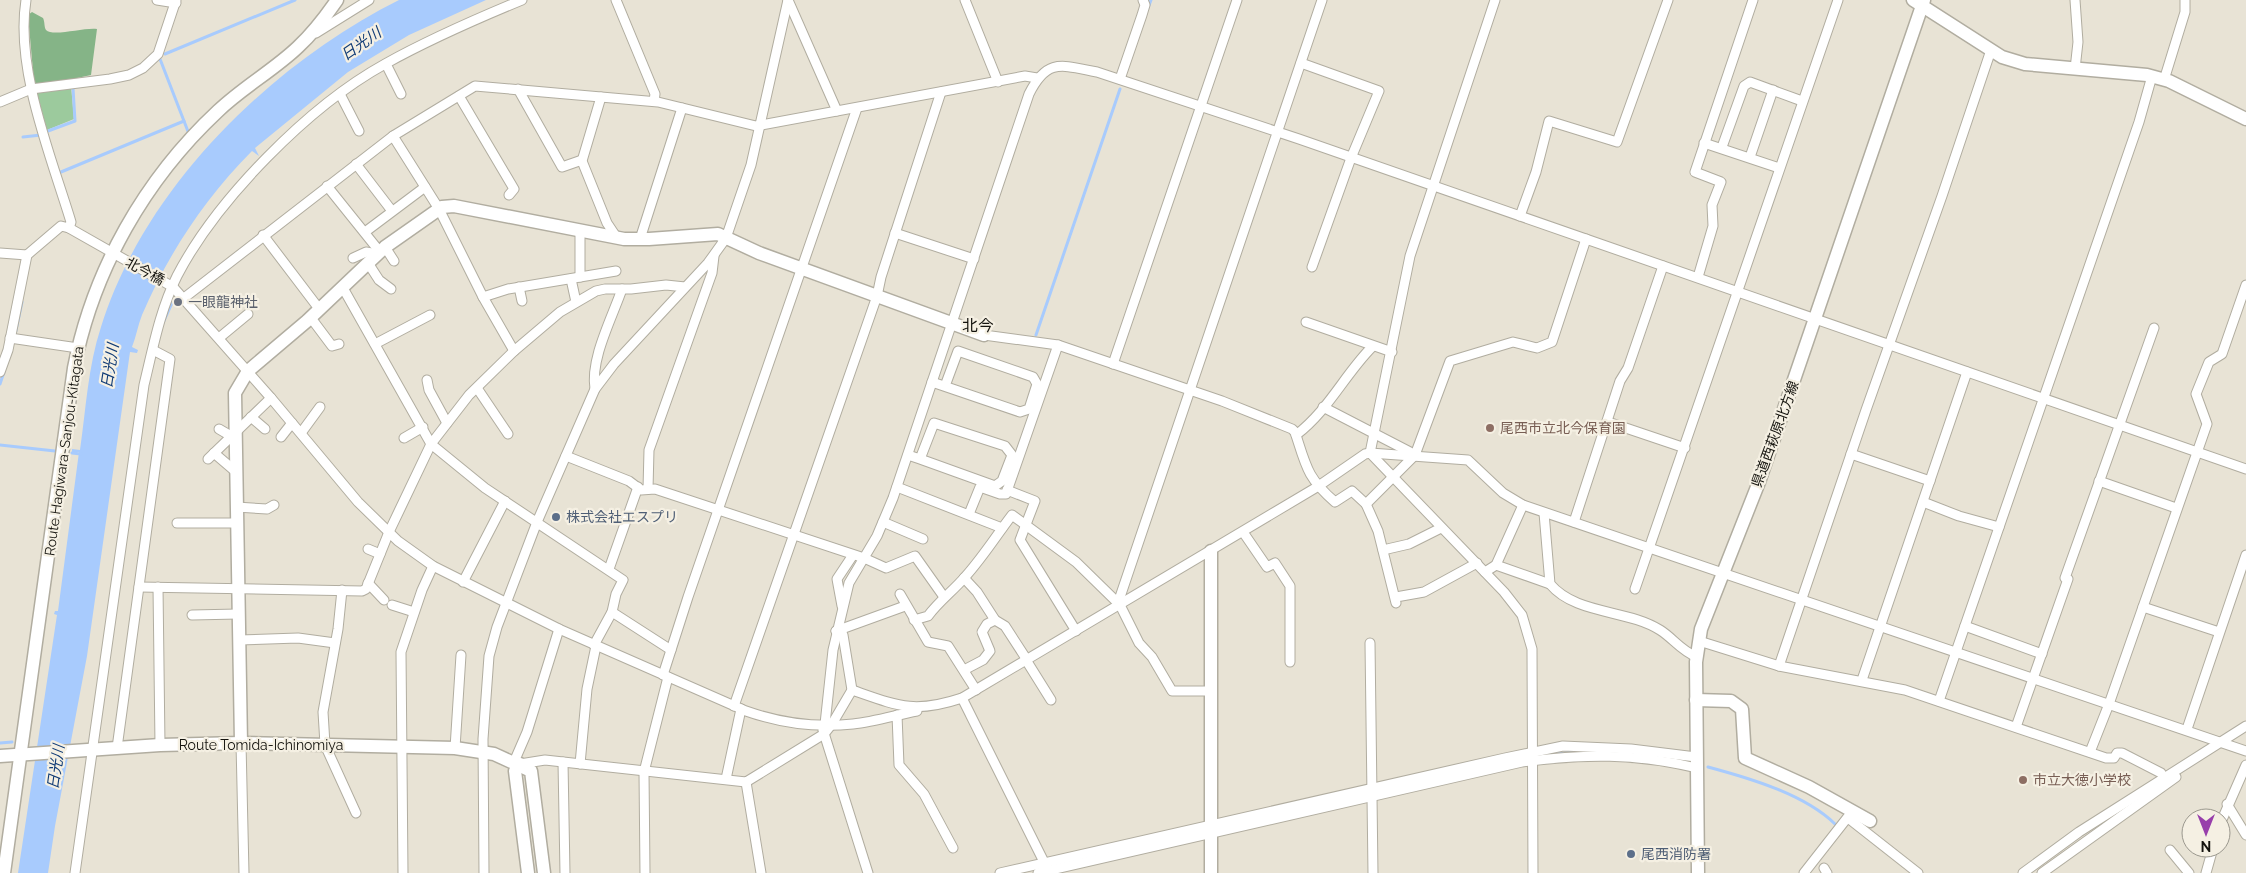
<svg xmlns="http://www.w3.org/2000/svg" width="2246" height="873" font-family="Raleway,'Noto Sans JP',sans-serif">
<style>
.green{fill:#9cca9d}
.forest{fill:#85b487}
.water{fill:#a8cbfd}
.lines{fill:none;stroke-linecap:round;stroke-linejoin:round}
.stream{stroke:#a8cbfd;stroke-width:3}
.street-casing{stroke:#b1ada0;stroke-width:11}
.secondary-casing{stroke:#b1ada0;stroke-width:15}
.street{stroke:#fff;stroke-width:9}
.secondary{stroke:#fff;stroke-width:12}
.worship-dot{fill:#6b7280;stroke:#f5f0e3;stroke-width:2}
.education-dot{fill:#8d6e63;stroke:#f5f0e3;stroke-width:2}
.service-dot{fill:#5c6f8a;stroke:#f5f0e3;stroke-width:2}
.labels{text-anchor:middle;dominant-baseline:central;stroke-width:4.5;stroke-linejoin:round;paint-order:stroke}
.street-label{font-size:14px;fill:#14130e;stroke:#f5f0e3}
.worship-label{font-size:14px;fill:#5b616d;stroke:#f5f0e3;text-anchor:start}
.education-label{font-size:14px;fill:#785e54;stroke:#f5f0e3;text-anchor:start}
.service-label{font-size:14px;fill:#4e5e75;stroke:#f5f0e3;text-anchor:start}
.water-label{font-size:15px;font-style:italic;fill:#113c76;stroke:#f5f0e3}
.quarter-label{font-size:16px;fill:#14130e;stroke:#f5f0e3}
</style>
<rect width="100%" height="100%" fill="#e8e3d5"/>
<path class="green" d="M71,86L74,119L47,130L37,93L39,90Z"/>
<path class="forest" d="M32,12L43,18C45,22 44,27 46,30C53,37 85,27 97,29L91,75L40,86L34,82L28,15Z"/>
<path class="water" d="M399,0H486L409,35L348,72L255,148L259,156L252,151C205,198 168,254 142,315C138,325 136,337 132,347L138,350L137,353L130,352L87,656L55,826L48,873H18L57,615L54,614L55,611H58L79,452H72V449L80,450C86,409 88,366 101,327C144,188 271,64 399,0Z"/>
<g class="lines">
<g class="stream">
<path d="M1148,8L1151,0"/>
<path d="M165,54L295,0"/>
<path d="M160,59L189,134"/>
<path d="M48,131L75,121L73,88"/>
<path d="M23,137L41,135"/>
<path d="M61,172L184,121"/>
<path d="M163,323L172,303"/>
<path d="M15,335L22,302"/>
<path d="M1036,335L1120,89"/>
<path d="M0,384L4,372"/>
<path d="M0,445L55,451"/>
<path d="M72,453L81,454"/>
<path d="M0,743L12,742"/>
<path d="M1543,755L1589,751"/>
<path d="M1708,767C1749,778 1804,794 1835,824"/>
</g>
<g class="street-casing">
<g id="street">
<path d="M157,0L176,3"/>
<path d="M616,0L655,94L654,101"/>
<path d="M788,0L837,111"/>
<path d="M965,0L998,82"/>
<path d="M1495,0L1410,256L1370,453L1504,592L1522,615L1532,649L1533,873"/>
<path d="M2075,0L2078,42L2075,69"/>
<path d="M316,33L369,0"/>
<path d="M1301,63L1379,91L1351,158L1312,267"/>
<path d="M386,64L401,94"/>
<path d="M1120,79L1142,15L1145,5L1143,0"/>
<path d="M2164,80L2185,12V0"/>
<path d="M518,89L562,167L582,160"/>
<path d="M340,94L359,131"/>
<path d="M459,96L514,189L509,195"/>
<path d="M601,97L582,161L607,223L617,238"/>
<path d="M0,102L31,89L110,79L129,75L143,68L158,54L176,0"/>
<path d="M393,136L439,209L483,297L514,351"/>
<path d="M1704,143L1779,168"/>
<path d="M1722,147L1744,86L1750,82L1802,101"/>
<path d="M1750,157L1773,90"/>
<path d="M356,164L392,211"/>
<path d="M327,186L380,252"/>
<path d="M1520,216L1536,172L1549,121L1617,142L1668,0"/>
<path d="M69,228L173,287L271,398L358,502L398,541L433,566L559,629L746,711C780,723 816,728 853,724C874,722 896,715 917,711"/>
<path d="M365,232L425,187"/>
<path d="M895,233L974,259"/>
<path d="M263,235L320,310"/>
<path d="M640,239L682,108"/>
<path d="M385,247L394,261"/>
<path d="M0,253L27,255"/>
<path d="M353,258L366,252L378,254"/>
<path d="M368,263L379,280L391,289"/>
<path d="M580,277V231"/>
<path d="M1698,277L1713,226L1712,205L1721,182L1695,172L1753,0"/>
<path d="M571,279L576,302"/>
<path d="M519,287L522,301"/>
<path d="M343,288L431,444L485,488L623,580L616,594L612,612L594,645"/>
<path d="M483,297L508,289L616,271"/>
<path d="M184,298L393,136L475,86L658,102L756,126L1025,76L1037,78"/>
<path d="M311,318L332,346L339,344"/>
<path d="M1306,322L1392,352"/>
<path d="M984,335L1058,345L1222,401L1292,429L1295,432C1306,466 1307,478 1335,502L1352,491L1366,504L1378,531L1396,603"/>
<path d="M10,338L78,348"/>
<path d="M219,338L248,314"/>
<path d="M375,344L430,315"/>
<path d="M1113,364L1237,0"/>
<path d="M0,372L8,350L27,255L61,226L69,228L71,222C51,156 15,69 26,0"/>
<path d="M427,380L429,390L447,423"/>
<path d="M932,382L1020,412L1029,409L1037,384L1033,377L958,351L945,386"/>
<path d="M477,388L508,434"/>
<path d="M595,389C590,359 612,318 622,289"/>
<path d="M1323,407L1410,452"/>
<path d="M251,417L265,429"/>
<path d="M1608,422L1685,448"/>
<path d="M219,429L231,436"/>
<path d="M301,433L320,407"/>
<path d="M1296,435C1328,411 1345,374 1372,347"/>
<path d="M281,437L292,423"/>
<path d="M404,438L423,427"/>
<path d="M214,453L235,471"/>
<path d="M1851,454L1930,481"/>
<path d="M908,455L920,459L995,486L1002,481L1012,455L1005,446L934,423L920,459"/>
<path d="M566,456L629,481L641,490L655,489L864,558L886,568L915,556L944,597"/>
<path d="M208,459L271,398"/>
<path d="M2099,481L2176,508"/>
<path d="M897,487L1002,528"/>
<path d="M648,489L649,450L712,273L714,256"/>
<path d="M1007,490L1035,501L1020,540L1076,631"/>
<path d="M1923,502L1959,516L1999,527"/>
<path d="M1366,504L1415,455L1450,361L1513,342L1537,348L1552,342L1586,239"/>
<path d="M236,507L267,509L274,505"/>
<path d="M1544,513L1550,584C1576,615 1627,609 1660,630C1673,638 1681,651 1697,657"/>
<path d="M969,514L980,487L1000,494H1006L1058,345"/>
<path d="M883,522L923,539"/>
<path d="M1574,522L1620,381L1628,368L1663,266"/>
<path d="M177,523H236"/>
<path d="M1243,532L1267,567L1275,563L1290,586V662"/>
<path d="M368,549L380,554"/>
<path d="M1383,550L1409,544L1441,528"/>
<path d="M1496,565L1550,584"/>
<path d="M609,569L638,487"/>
<path d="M1485,572L1496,565L1523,505"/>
<path d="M964,578L977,592L995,620L1005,626L1027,660"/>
<path d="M463,582L505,501"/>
<path d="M368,583L384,600"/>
<path d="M139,587L362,591L366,589L389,532L431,444L469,395L514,351L560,312L596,291L605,289H631L666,285L685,287"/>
<path d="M158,587L160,745"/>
<path d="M1635,589L1838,0"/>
<path d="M342,590L338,629L323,712L324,728L325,745L356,813"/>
<path d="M900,594L928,642L948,646L976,690"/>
<path d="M1396,597L1424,592L1477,563"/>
<path d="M1118,603L1322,0"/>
<path d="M392,605L414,612"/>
<path d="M842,606L837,579L853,555"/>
<path d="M2143,607L2219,632"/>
<path d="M612,612L671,650"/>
<path d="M192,615L238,614"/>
<path d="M914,620L928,616C939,601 953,591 965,577C983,557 996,536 1012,515L1076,562L1120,605L1139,643L1152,657L1172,691H1211"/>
<path d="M1965,626L2042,654"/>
<path d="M836,631L905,606"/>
<path d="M239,640L298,638L335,643"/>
<path d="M1699,641L1779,666L1905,690L2106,758H2114L2117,753H2122L2161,773L2164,778"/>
<path d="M1370,643L1373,873"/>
<path d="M1026,660L1051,700"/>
<path d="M1779,666L1866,410L1942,196L1991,50"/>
<path d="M964,670L983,660L990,651L982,632L987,624L995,620"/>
<path d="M663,675L688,597L857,108"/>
<path d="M1862,680L1967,372"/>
<path d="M852,690C898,706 914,714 962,698L1317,487L1365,454L1370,453L1468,460L1503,493L1523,505L2246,751"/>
<path d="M962,698L1047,868"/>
<path d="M1939,701L2139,122L2152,76"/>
<path d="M734,706L877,296L881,277L941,92"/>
<path d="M897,715L899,765L924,794L953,848"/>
<path d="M825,724L833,650L849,583L877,536L893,498L1029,94C1047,58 1061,65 1097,72L1299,139L2246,469"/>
<path d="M2016,727L2068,579L2065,578L2154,328"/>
<path d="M2187,729L2246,555"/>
<path d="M823,730L868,873"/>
<path d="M241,743L244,873"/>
<path d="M117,748L170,359L153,350"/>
<path d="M455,748L461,655"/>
<path d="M2090,752L2109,704L2207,424L2196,394L2209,362L2222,354L2246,285"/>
<path d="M514,762L527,732L559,629"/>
<path d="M563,762L565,873"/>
<path d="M520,764L545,760L746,782L824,734L832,724L852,690L843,635L836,631"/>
<path d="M580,764L587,689L596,646"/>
<path d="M726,779L741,709"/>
<path d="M746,782L761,873"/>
<path d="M2227,804L2246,835"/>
<path d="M1848,818L1918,873"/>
<path d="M2221,822L2246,765"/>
<path d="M2170,850L2189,873"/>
<path d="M1824,868L1827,873"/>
<path d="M75,873L144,385C153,348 160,310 177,276C217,199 309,106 385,64C428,40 476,19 522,0"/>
<path d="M403,873L401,652L422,590L433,566"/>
<path d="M484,873L483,739L489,656L497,627L537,522L595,389L614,364L708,263L726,238L751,165L788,0"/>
<path d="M645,873L644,772L668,677"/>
<path d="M1000,873L1505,758L1563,746L1631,749L1696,757"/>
<path d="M1038,873L1522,762C1584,754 1635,753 1697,768"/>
<path d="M1804,873L1851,813"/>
<path d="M2023,873L2079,832L2246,726"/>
<path d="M2042,873L2176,777"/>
<path d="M2206,873L2213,848"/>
</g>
</g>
<g class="secondary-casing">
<g id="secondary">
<path d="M1913,0L2002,57L2025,64L2147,75L2169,81L2246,119"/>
<path d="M1211,551V873"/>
<path d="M1696,700L1731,701L1742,709L1745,758L1809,787L1870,821"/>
<path d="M241,743L235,393L248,371L307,321L385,247L442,207L454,206L624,239H649L718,234L759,253L984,335"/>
<path d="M0,756L160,745L241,743L455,748L494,754L531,771L544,873"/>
<path d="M520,764L515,771L528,873"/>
<path d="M4,873L74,368C93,270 145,179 218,111C243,87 274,70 298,47C313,33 326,16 337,0"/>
<path d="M1698,873L1696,662L1701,629L1759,482L1924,0"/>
</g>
</g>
<use href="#street" class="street"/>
<use href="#secondary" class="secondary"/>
</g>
<circle class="worship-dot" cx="178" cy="302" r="5"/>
<g class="education-dot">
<circle cx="1490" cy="428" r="5"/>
<circle cx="2023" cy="780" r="5"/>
</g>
<g class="service-dot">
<circle cx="556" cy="517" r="5"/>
<circle cx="1631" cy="854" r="5"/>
</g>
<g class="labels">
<g class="street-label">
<text transform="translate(145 271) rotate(29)">北今橋</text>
<text transform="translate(1775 434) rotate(-70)">県道西萩原北方線</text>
<text transform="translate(64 451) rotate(-82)">Route Hagiwara-Sanjou-Kitagata</text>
<text x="261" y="745">Route Tomida-Ichinomiya</text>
</g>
<g class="worship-label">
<text x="188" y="302">一眼龍神社</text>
</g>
<g class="education-label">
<text x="1500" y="428">尾西市立北今保育園</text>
<text x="2033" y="780">市立大徳小学校</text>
</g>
<g class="service-label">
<text x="566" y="517">株式会社エスプリ</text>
<text x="1641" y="854">尾西消防署</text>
</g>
<g class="water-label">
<text transform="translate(361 44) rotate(-35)">日光川</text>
<text transform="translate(110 366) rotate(-81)">日光川</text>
<text transform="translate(56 767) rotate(-82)">日光川</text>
</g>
<g class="quarter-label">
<text x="978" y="325">北今</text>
</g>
</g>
<g transform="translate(2206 833) rotate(180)"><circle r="24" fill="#f5f0e3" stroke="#9b988e"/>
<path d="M0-4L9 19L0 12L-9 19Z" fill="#983fab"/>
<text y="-8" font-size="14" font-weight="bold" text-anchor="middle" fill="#14130e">N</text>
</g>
</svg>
